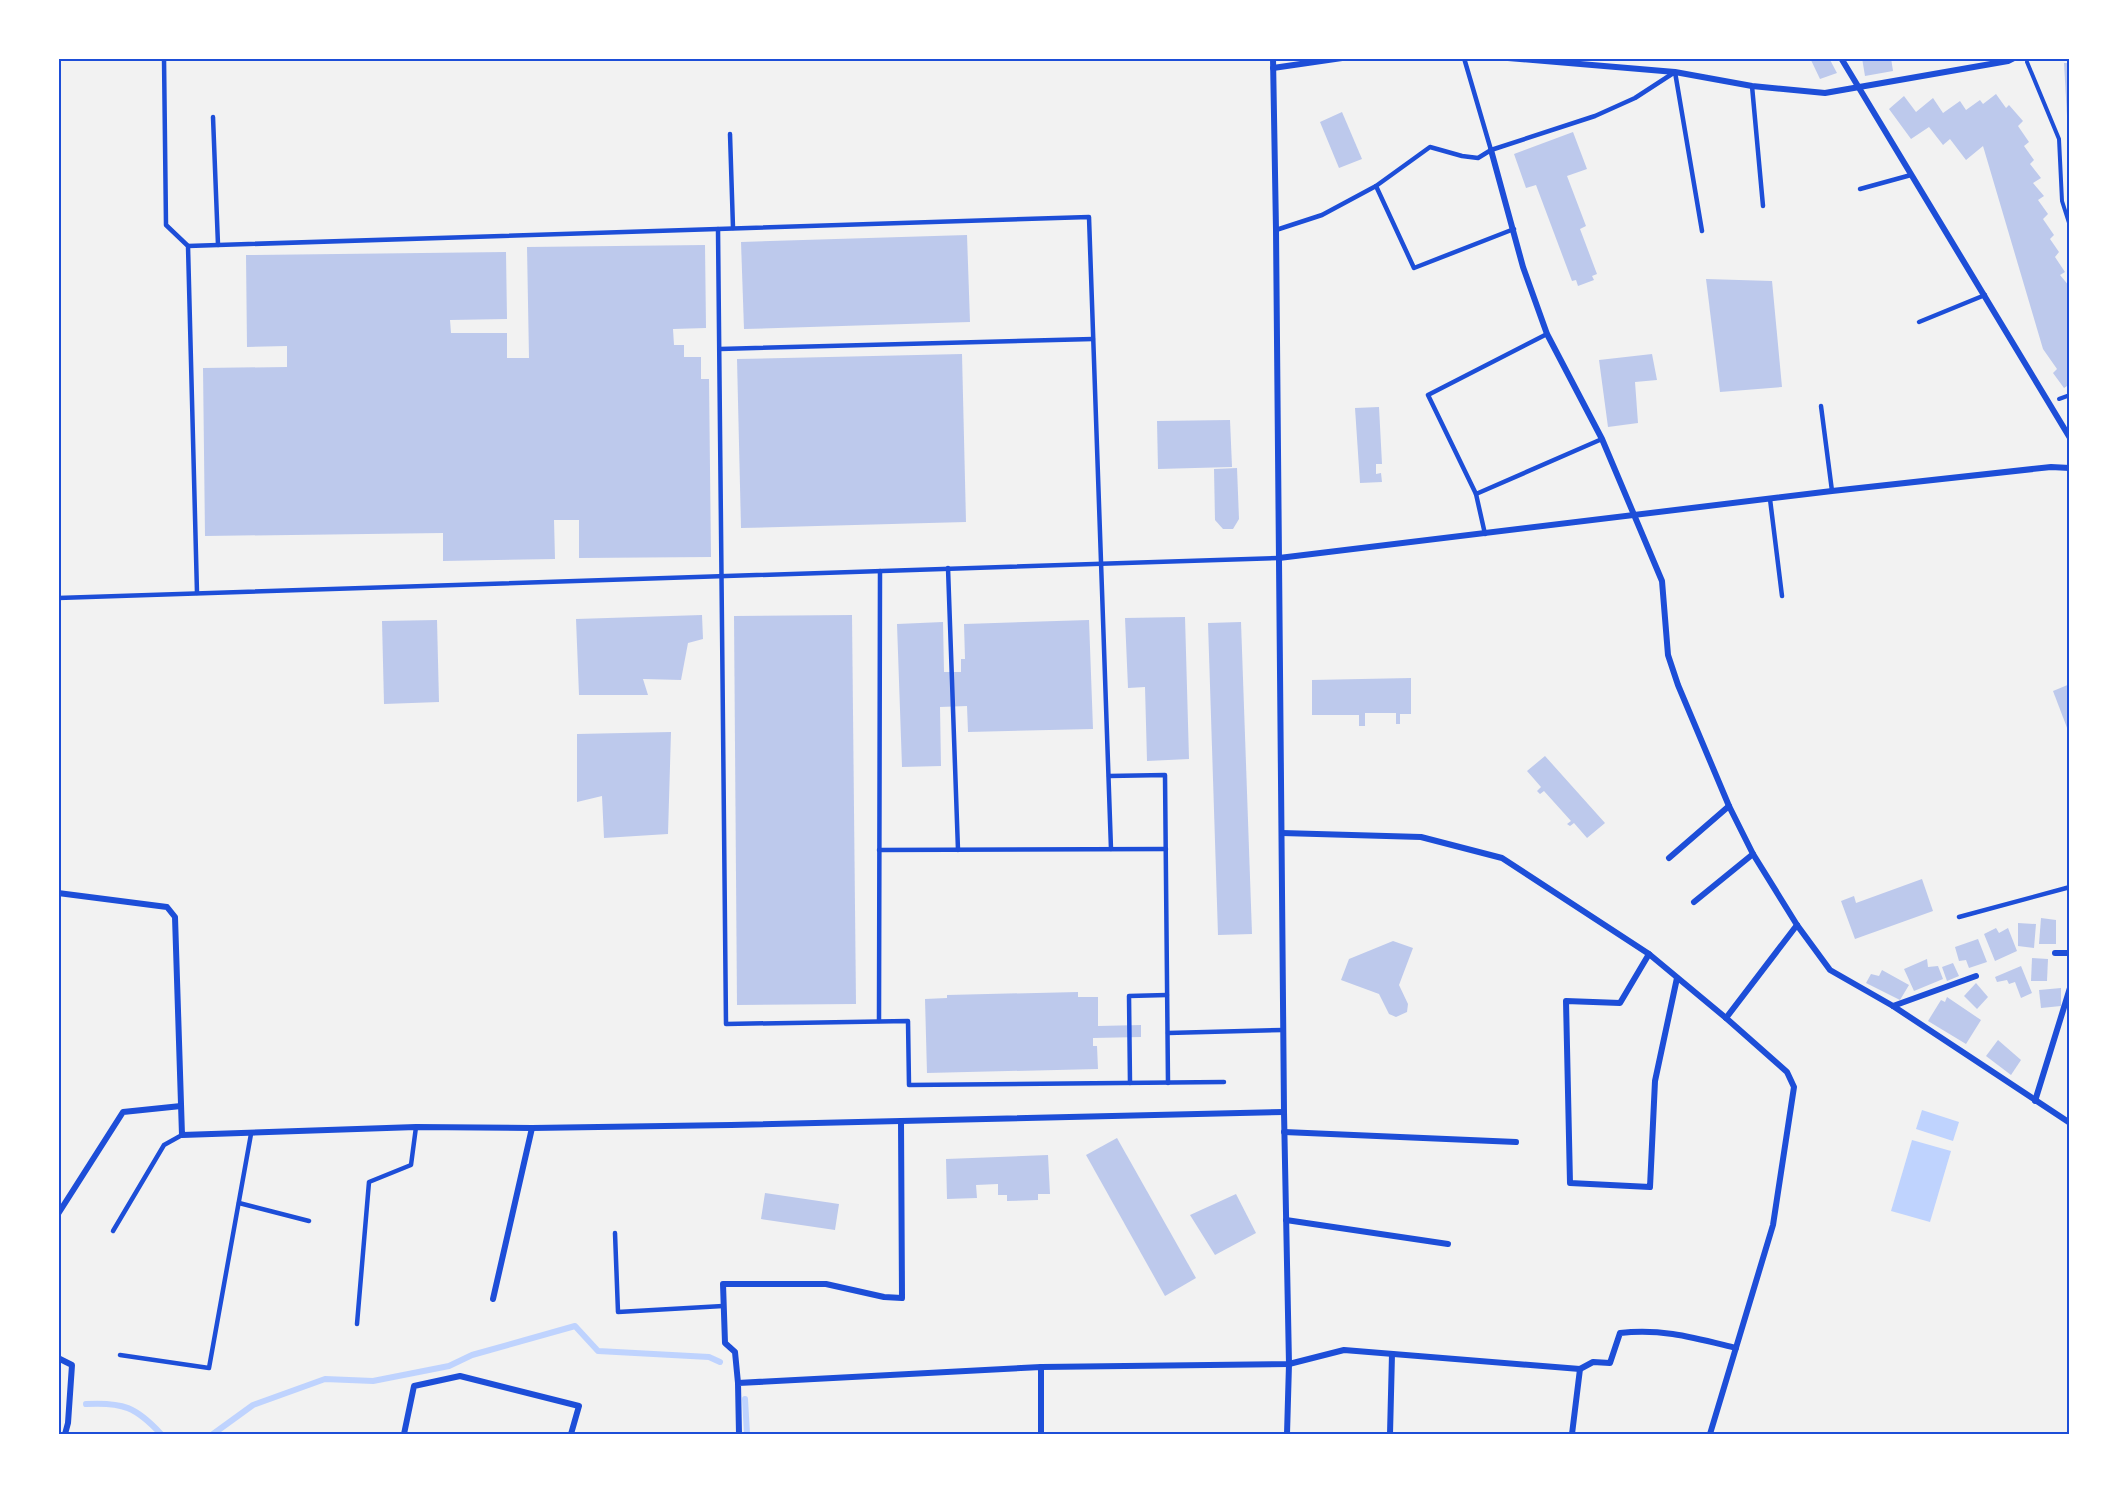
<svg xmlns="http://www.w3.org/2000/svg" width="2128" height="1493" font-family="'PT Serif',serif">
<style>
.water{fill:#bfd3fe}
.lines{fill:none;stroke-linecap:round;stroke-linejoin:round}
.stream{stroke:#bfd3fe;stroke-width:6}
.building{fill:#bdc9ec}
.path{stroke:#1d4ed8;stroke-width:4}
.service{stroke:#1d4ed8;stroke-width:4.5}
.minor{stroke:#1d4ed8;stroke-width:6}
.neatline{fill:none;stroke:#1d4ed8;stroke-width:2}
</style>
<rect width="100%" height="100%" fill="#f2f2f2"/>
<g class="water">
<path d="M1922,1110L1959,1122L1953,1141L1916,1129Z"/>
<path d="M1912,1140L1951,1151L1930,1222L1891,1211Z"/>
</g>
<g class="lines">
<g class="stream">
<path d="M745,1399L747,1434"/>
<path d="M86,1404C123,1402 136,1407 161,1434"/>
<path d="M213,1434L253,1405L325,1379L373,1381L449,1366L472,1355L575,1326L598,1351L709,1357L720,1362"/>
</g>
</g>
<g class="building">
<path d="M1810,58H1829L1837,73L1820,79Z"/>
<path d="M1862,58H1891L1893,71L1865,76Z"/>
<path d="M2064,63H2070V134H2068Z"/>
<path d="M1996,94L2006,108L2009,105L2023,121L2018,126L2029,142L2024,146L2034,160L2030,164L2041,178L2033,183L2044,196L2038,200L2048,214L2043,219L2054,235L2050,239L2059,252L2055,257L2065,272L2060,275L2070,287L2068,295L2070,298V384L2064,388L2053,373L2057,369L2043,349L1983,146L1966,160L1950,139L1943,145L1929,127L1911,139L1889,109L1904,96L1916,112L1933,98L1943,113L1960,101L1966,110L1980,100L1983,104Z"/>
<path d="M1342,112L1362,159L1339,168L1320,122Z"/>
<path d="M1573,132L1587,169L1567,176L1586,226L1580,229L1597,274L1592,276L1594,280L1578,286L1576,280L1572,281L1536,185L1526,188L1514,154Z"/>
<path d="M967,235L970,322L744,329L741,242Z"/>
<path d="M705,245L706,328L673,329L674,345H684V357H701V379H709L711,557L579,558V520H554L555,559L443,561V533L205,536L203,368L287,367V346L247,347L246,255L506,252L507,319L450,320L451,333H507V358H529L527,247Z"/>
<path d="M1706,279L1772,281L1782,387L1720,392Z"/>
<path d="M962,354L966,522L741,528L737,359Z"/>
<path d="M1652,354L1657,380L1635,382L1638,423L1608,427L1599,360Z"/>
<path d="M1379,407L1382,464H1376V474L1381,473L1382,482L1360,483L1355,408Z"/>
<path d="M1230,420L1232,467L1158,469L1157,421Z"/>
<path d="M1237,468L1239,519L1233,529H1223L1215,520L1214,469Z"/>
<path d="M702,615L703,639L688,643L681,680L643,679L648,695H579L576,619Z"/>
<path d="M852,615L856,1004L737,1005L734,616Z"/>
<path d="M1185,617L1189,759L1147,761L1145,687L1128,688L1125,618Z"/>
<path d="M437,620L439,702L384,704L382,621Z"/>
<path d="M1089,620L1093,729L968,732L967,706L940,707L941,766L902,767L897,624L943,622L944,672H961V659H965L964,624Z"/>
<path d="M1241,622L1252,934L1218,935L1208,623Z"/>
<path d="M1411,678V714H1400V724H1396V713H1365V726H1359V715H1312V680Z"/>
<path d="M2070,684V733H2069L2053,691Z"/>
<path d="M671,732L668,834L604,838L602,796L577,802V734Z"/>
<path d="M1545,756L1605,823L1587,838L1574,823L1570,826L1567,824L1571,821L1544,791L1540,794L1537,791L1541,787L1527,771Z"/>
<path d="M1922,879L1933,911L1855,939L1841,901L1854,896L1856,903Z"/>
<path d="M2041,918L2056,920V944H2039Z"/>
<path d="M2018,923L2036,924L2034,948L2018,946Z"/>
<path d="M1996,928L1999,933L2008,928L2017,951L1995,961L1984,934Z"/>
<path d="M1978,939L1987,962L1969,968L1966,960L1959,961L1955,947Z"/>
<path d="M1393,941L1413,948L1399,985L1408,1004L1407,1012L1396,1017L1389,1014L1379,994L1341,980L1349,959Z"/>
<path d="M2032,958L2048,959L2047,981H2031Z"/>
<path d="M1927,959L1928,967L1938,966L1943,979L1914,991L1904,969Z"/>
<path d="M1953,963L1959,976L1947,981L1942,967Z"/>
<path d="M2021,966L2032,993L2021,998L2015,982L2009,984L2007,980L1997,982L1995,977Z"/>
<path d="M1882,970L1909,985L1900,1000L1866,983L1871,974L1879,976Z"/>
<path d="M1976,983L1988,997L1977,1009L1964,996Z"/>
<path d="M2061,988V1006L2041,1008L2039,990Z"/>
<path d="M1078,992V997H1098V1026L1141,1025V1037L1093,1038V1046H1097L1098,1069L927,1073L925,999L947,998V995Z"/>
<path d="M1947,997L1981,1020L1966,1044L1928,1021L1941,1000L1945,1002Z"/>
<path d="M1998,1040L2021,1060L2011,1075L1986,1056Z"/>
<path d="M1117,1138L1196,1278L1165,1296L1086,1155Z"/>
<path d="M1048,1155L1050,1194H1038V1200L1007,1201V1195H998V1184L976,1185L977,1198L947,1199L946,1159Z"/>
<path d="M765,1193L839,1204L835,1230L761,1219Z"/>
<path d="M1236,1194L1256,1233L1215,1255L1190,1215Z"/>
</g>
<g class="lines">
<g class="path">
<path d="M2027,62L2059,139L2062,201L2070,226"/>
<path d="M2059,399L2070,395"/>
</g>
<g class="service">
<path d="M164,58L166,225L188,246L197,593"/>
<path d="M1464,58L1491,150"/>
<path d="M1752,86L1763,206"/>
<path d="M213,117L218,245"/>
<path d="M730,134L733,228"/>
<path d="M1376,186L1414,268L1514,229"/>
<path d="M1860,189L1911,175"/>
<path d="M718,229L726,1024L908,1021L909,1085L1224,1082"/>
<path d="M1276,230L1322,215L1376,186L1430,147L1462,156L1478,158L1491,150L1595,116L1635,98L1675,72L1702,231"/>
<path d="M188,246L1089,217L1111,849"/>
<path d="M1919,322L1985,295"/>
<path d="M1547,334L1428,395L1476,494L1602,439"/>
<path d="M720,349L1093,339"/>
<path d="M1821,406L1832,491"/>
<path d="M1476,494L1485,534"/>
<path d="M1770,499L1782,596"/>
<path d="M948,568L958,850"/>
<path d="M58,598L1279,558"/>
<path d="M1109,776L1165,775L1168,1083"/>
<path d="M879,850L1166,849"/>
<path d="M1959,917L2070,887"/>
<path d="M879,1021L880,571"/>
<path d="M1168,1033L1283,1030"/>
<path d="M1130,1083L1129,996L1167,995"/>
<path d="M239,1203L309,1221"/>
<path d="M113,1231L164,1145L182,1135"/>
<path d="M615,1233L618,1312L723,1306"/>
<path d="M357,1324L369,1182L411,1165L416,1127"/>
<path d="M120,1355L209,1368L251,1134"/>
</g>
<g class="minor">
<path d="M1273,58L1276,230L1284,1112L1289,1364L1287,1434"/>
<path d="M1508,58L1675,72L1752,86L1825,93L2008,61L2014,58"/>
<path d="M1841,58L2070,438"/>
<path d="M1273,68L1342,58"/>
<path d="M1491,150L1523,267L1547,334L1602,439L1662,581L1668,655L1678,685L1729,806L1753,854L1797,925L1830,970L1893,1006L2070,1123"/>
<path d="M1279,558L1832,491L2051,467L2070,468"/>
<path d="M1282,833L1421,837L1502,858L1649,954L1726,1018L1787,1072L1794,1087L1773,1225L1710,1434"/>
<path d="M1669,858L1729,806"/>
<path d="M58,893L167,907L175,917L182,1135L416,1127L532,1128L731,1125L1284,1112"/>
<path d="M1694,902L1753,854"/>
<path d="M2055,953H2070"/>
<path d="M1649,954L1620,1003L1566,1001L1570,1183L1650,1187L1655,1081L1677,978"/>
<path d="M1893,1006L1976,976"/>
<path d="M1726,1018L1797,925"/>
<path d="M2035,1101L2070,988"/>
<path d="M1284,1132L1516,1142"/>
<path d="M58,1214L123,1112L181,1106"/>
<path d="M1286,1220L1448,1244"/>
<path d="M493,1299L532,1128"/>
<path d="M58,1358L72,1365L68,1423L65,1434"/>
<path d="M1041,1367L1289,1364L1344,1350L1580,1369L1572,1434"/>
<path d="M1580,1369L1593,1362L1610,1363L1620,1333C1662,1328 1695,1338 1736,1348"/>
<path d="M738,1383L735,1352L725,1343L723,1284H826L884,1297L902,1298L901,1121"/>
<path d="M404,1434L414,1386L460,1376L579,1406L571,1434"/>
<path d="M739,1434L738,1383L1041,1367V1434"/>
<path d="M1390,1434L1392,1354"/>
</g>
</g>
<rect width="2128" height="1493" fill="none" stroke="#ffffff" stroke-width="120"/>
<rect x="60" y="60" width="2008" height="1373" class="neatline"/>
</svg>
